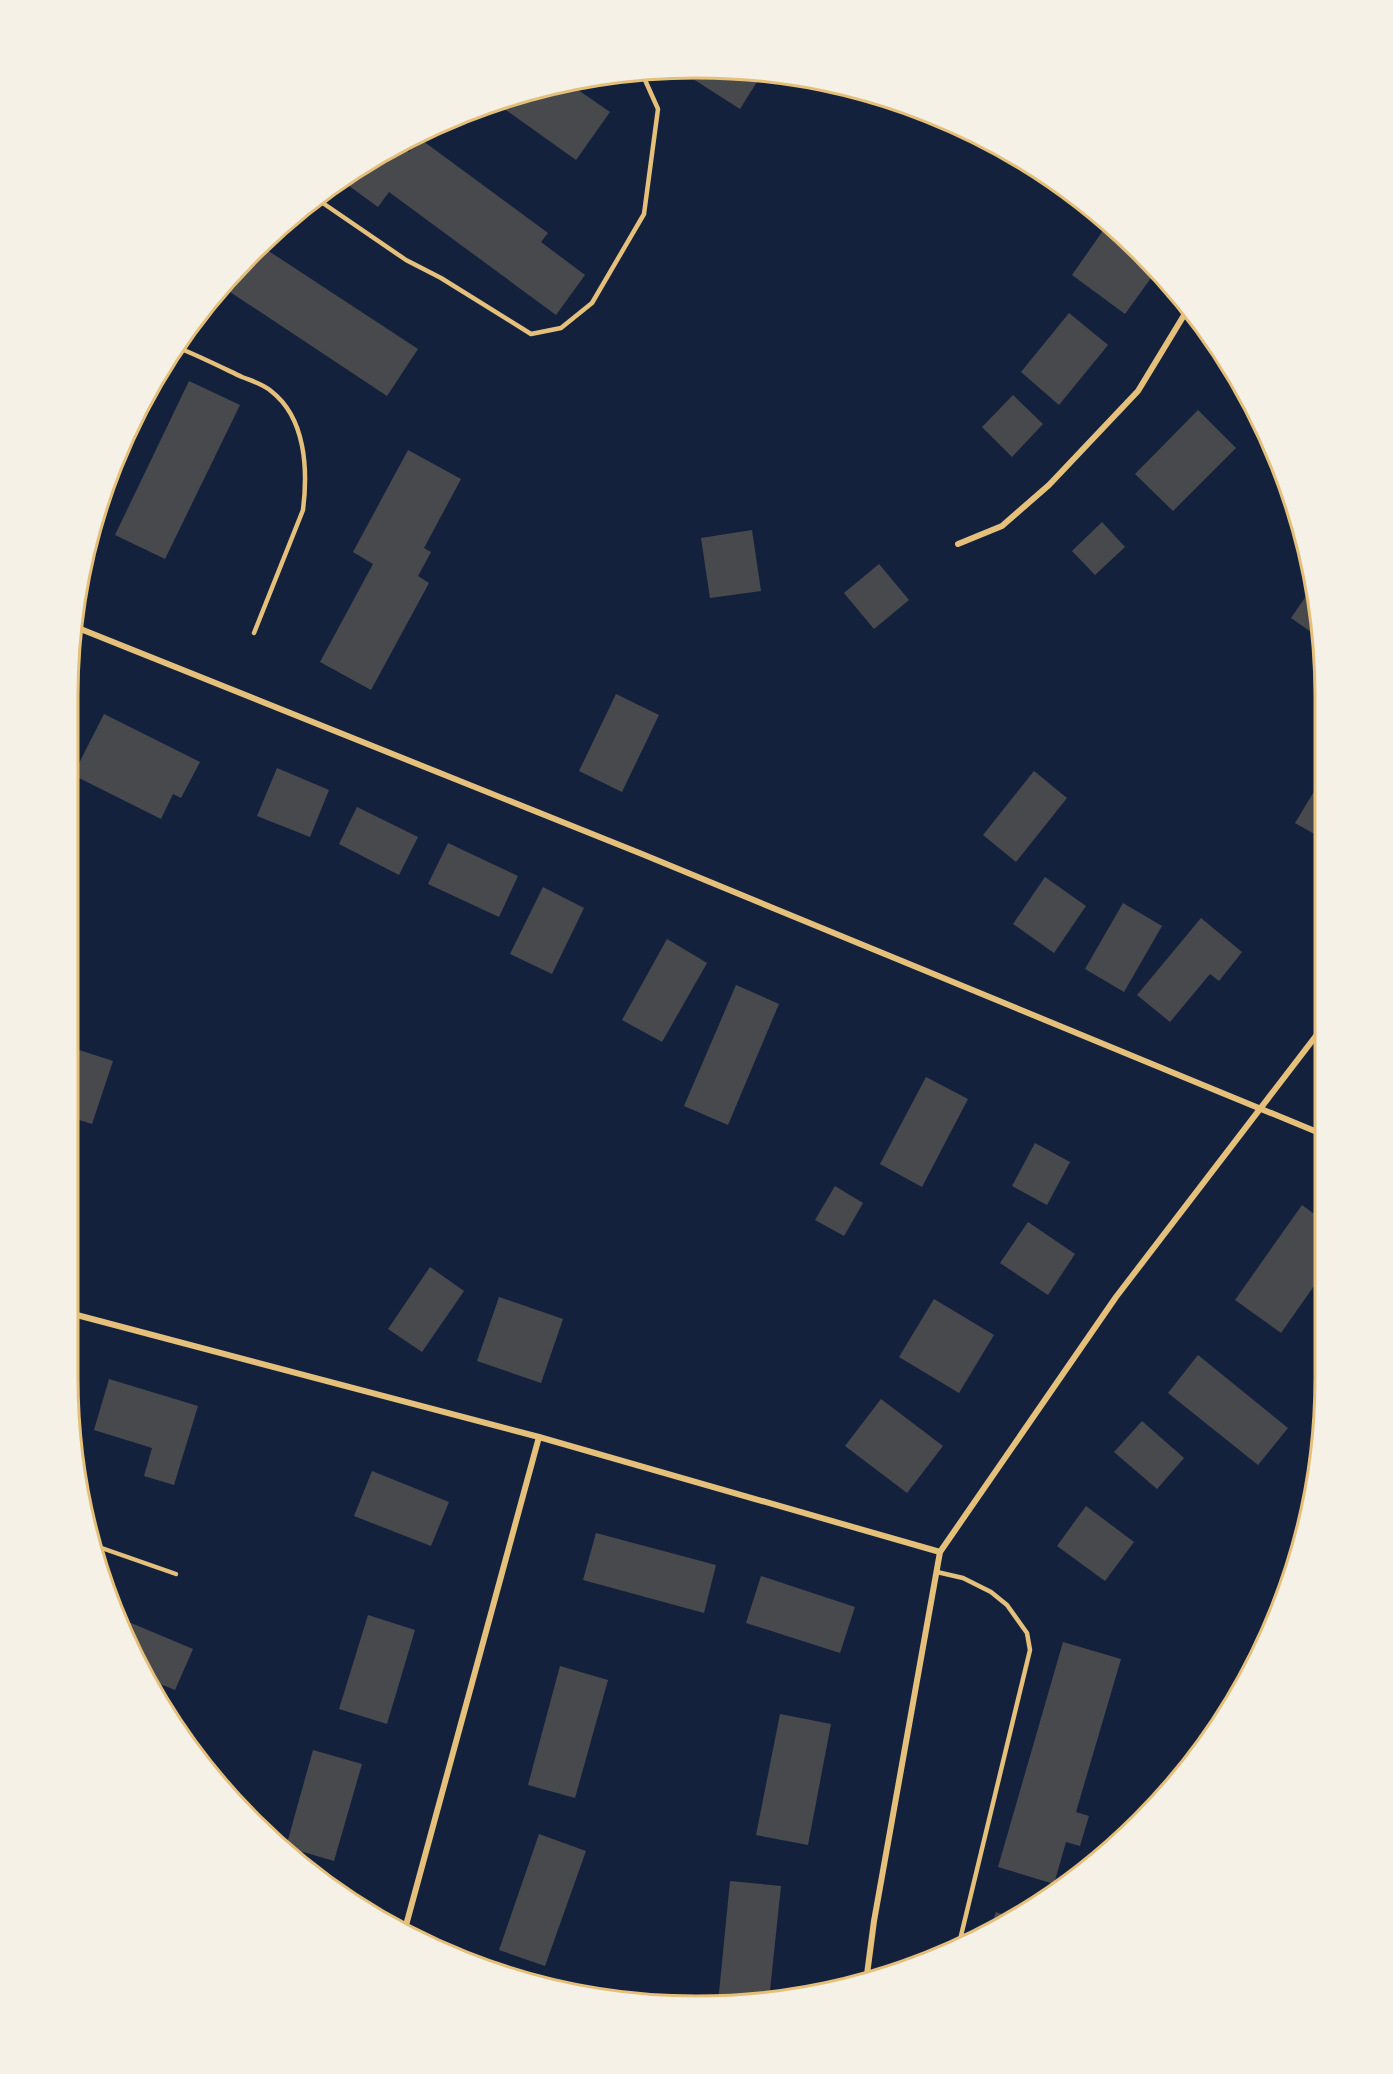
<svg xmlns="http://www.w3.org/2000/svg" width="1393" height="2074" font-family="'Sofia Sans Condensed',sans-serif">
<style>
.building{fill:#48494c}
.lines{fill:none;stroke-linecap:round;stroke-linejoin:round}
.service{stroke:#e5c07b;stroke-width:4.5}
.minor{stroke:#e5c07b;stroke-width:6}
.rim{fill:none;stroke:#e5c07b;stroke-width:3}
</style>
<rect width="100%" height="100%" fill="#14213d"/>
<g class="building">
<path d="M679,70L763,72L740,109Z"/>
<path d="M568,83L610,112L576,160L496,103L534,89Z"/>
<path d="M419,138L548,233L541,242L585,275L556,315L389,192L378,207L341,180L399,145L409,152Z"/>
<path d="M1109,222L1156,271L1125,314L1072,275Z"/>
<path d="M261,246L418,349L387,396L221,286Z"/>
<path d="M1069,313L1108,345L1059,405L1021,372Z"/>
<path d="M1223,358L1236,378V379L1218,365Z"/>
<path d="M189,381L240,405L165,559L115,535Z"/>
<path d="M1013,395L1043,424L1012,457L982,427Z"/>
<path d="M1198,410L1236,448L1173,511L1135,474Z"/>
<path d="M408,450L461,479L424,548L431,552L418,576L429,583L371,690L320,662L373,564L353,552Z"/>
<path d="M1102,522L1125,547L1095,575L1072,551Z"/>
<path d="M752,530L761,591L710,598L701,538Z"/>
<path d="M879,564L909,600L874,629L844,593Z"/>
<path d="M1313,586L1321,639L1291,618Z"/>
<path d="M616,694L659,715L622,792L579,771Z"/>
<path d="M104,714L200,762L181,798L173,794L161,819L73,775Z"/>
<path d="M277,768L329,790L310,837L257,816Z"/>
<path d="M1034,771L1067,798L1016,862L983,835Z"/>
<path d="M1324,775L1323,806V839L1295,823Z"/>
<path d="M357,807L418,837L399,875L339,844Z"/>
<path d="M448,843L518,876L499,917L428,884Z"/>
<path d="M1045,877L1086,906L1054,953L1013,924Z"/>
<path d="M543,887L584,908L552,974L510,954Z"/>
<path d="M1123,903L1162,926L1124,992L1085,969Z"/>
<path d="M1201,918L1242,952L1219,981L1210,974L1170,1022L1137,995Z"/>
<path d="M667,939L707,963L662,1042L622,1020Z"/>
<path d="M736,985L779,1004L728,1125L684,1106Z"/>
<path d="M73,1048L113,1061L92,1124L73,1118Z"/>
<path d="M926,1077L968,1099L922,1187L880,1164Z"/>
<path d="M1035,1143L1070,1162L1047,1205L1012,1186Z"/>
<path d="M835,1186L863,1203L844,1236L815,1220Z"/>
<path d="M1302,1205L1321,1219V1276L1281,1333L1235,1300Z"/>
<path d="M1028,1222L1075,1254L1048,1295L1000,1263Z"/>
<path d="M430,1267L464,1291L422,1352L388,1329Z"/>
<path d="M499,1297L563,1319L541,1383L477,1361Z"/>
<path d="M934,1299L994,1335L959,1393L899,1357Z"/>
<path d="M1198,1355L1288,1428L1258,1465L1168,1393Z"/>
<path d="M109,1379L198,1406L174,1485L144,1476L152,1448L94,1430Z"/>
<path d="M881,1399L943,1446L907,1493L845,1446Z"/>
<path d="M1142,1421L1184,1458L1157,1489L1114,1452Z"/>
<path d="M372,1471L449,1502L431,1546L354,1516Z"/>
<path d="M1086,1506L1134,1542L1105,1581L1057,1546Z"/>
<path d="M596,1533L716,1565L704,1613L583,1580Z"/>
<path d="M761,1576L855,1607L840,1653L746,1623Z"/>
<path d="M368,1615L415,1630L387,1724L339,1709Z"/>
<path d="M124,1620L193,1649L175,1690L150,1680L123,1624Z"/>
<path d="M1063,1642L1121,1659L1076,1812L1089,1816L1080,1846L1066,1842L1054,1884L998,1867Z"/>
<path d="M560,1666L608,1680L575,1798L528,1785Z"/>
<path d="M780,1714L831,1724L808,1845L756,1835Z"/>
<path d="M313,1750L362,1764L334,1861L286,1847Z"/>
<path d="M539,1834L586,1851L545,1966L499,1950Z"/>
<path d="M730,1881L781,1886L769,2000L738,2005L718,2003Z"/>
<path d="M996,1912L1016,1919L989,1931Z"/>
</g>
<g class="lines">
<g class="service">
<path d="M314,197L406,260L441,278L531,334L561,328L592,303L644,214L658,109L641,71"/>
<path d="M179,348C201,357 221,367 242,377C252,381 263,384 271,391C306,418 308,470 303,510L254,633"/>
<path d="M93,1545L176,1574"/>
<path d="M937,1572L963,1578L991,1592L1007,1605L1027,1633L1030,1650L959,1944"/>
</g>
<g class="minor">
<path d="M958,544L1002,526L1049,485L1138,391L1189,307"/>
<path d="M73,626L642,854L1322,1134"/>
<path d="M73,1314L539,1437L940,1552"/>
<path d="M405,1929L539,1437"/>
<path d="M866,1982L874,1921L940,1552L1116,1297L1322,1028"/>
</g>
</g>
<path d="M0 0H1393V2074H0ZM696 78H697A618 618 0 0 1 1315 696V1378A618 618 0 0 1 697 1996H696A618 618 0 0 1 78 1378V696A618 618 0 0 1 696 78Z" fill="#f6f1e7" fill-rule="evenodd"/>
<path class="rim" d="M696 78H697A618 618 0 0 1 1315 696V1378A618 618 0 0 1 697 1996H696A618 618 0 0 1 78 1378V696A618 618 0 0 1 696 78Z"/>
</svg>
